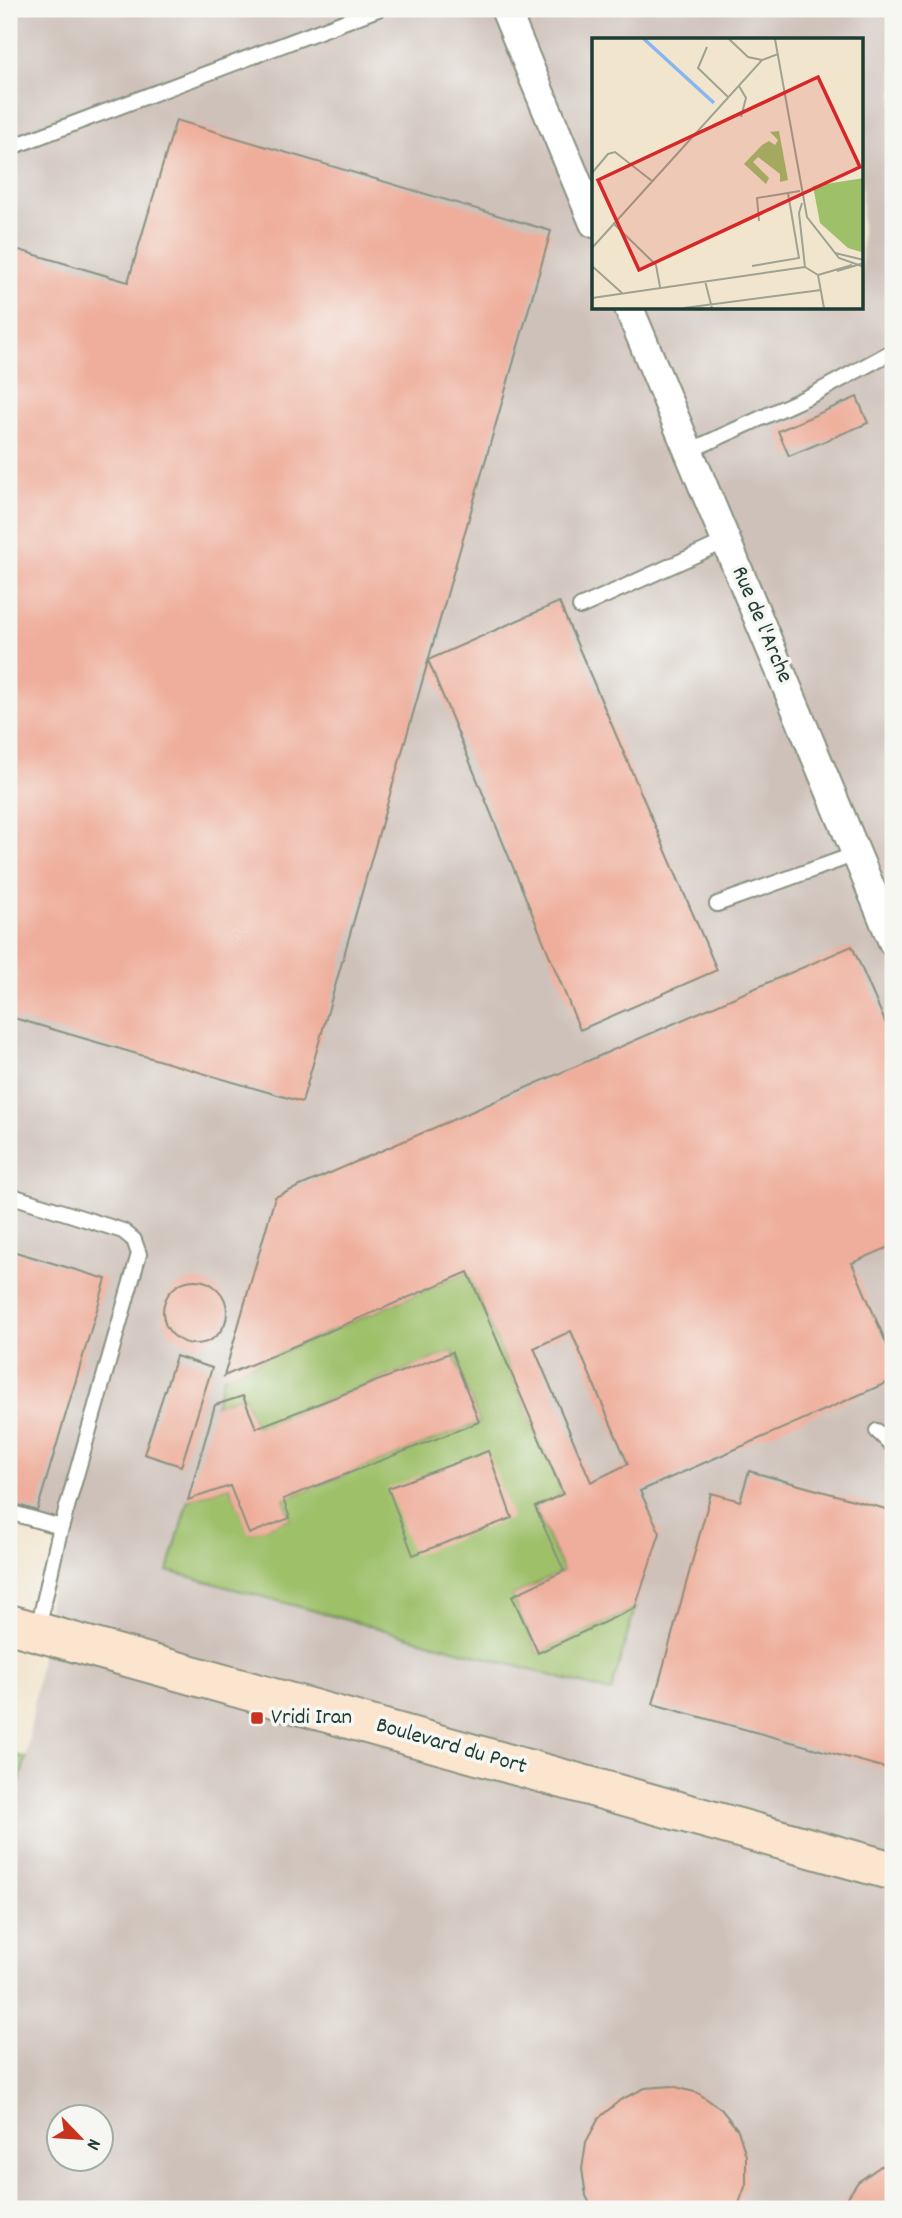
<svg xmlns="http://www.w3.org/2000/svg" width="902" height="2218" font-family="Dekko,sans-serif">
<style>
.industrial{fill:#cec1b9;fill-rule:evenodd}
.green{fill:#9dc069;stroke:#5e7e4e;stroke-width:2}
.building{fill:#efae9b;fill-rule:evenodd}
.lines{fill:none;stroke-linecap:round;stroke-linejoin:round}
.service-casing{stroke:#889181;stroke-width:18}
.minor-casing{stroke:#889181;stroke-width:32}
.secondary-casing{stroke:#889181;stroke-width:42}
.service{stroke:#fff;stroke-width:14}
.minor{stroke:#fff;stroke-width:28}
.secondary{stroke:#fbe5cf;stroke-width:38}
.poi-dot{fill:#c8321e;stroke:#f6f6f2;stroke-width:2.5}
.labels{text-anchor:middle;dominant-baseline:central;stroke-width:7;stroke-linejoin:round;paint-order:stroke}
.street-label{font-size:23px;fill:#1f3d34;stroke:#f6f6f2}
.poi-label{font-size:23px;fill:#1f3d34;stroke:#f6f6f2;text-anchor:start}
.inset-river{fill:none;stroke:#87b6f2;stroke-width:3.5}
.inset-road{fill:none;stroke:#9ea290;stroke-width:2}
.view{fill:#d62828;fill-opacity:0.15;stroke:#d62828;stroke-width:3.5}
.inset-edge{fill:none;stroke:#1f3d34;stroke-width:3.5}
</style>
<rect width="100%" height="100%" fill="#f6f6f2"/>
<filter id="ink" filterUnits="userSpaceOnUse"><feTurbulence type="fractalNoise" baseFrequency=".0143" numOctaves="2"/><feDisplacementMap in="SourceGraphic" scale="14" xChannelSelector="R" yChannelSelector="G"/><feConvolveMatrix kernelMatrix="1 2 1 2 8 2 1 2 1" color-interpolation-filters="sRGB"/></filter>
<filter id="wash" filterUnits="userSpaceOnUse"><feTurbulence type="fractalNoise" baseFrequency=".00686" numOctaves="4" result="noise"/><feDisplacementMap in="SourceGraphic" scale="28" xChannelSelector="R" yChannelSelector="G"/><feGaussianBlur stdDeviation="1.57" result="paint"/><feColorMatrix in="noise" values="0 0 0 0 0 0 0 0 0 0 0 0 0 0 0 0 0 1.4 0 .05"/><feComposite in="paint" operator="in"/></filter>
<g filter="url(#wash)">
<rect width="100%" height="100%" fill="#f2e5ce"/>
<path class="industrial" d="M9,9H893V2209H9V1820L26,1758L58,1540L9,1525ZM594,40H862V308H594ZM60,2116H102V2158H60Z"/>
<g class="green">
<path d="M468,1272L563,1494L535,1508L564,1571L512,1596L538,1653L635,1608L611,1692L168,1571L188,1500L230,1486L250,1533L290,1518L283,1499L479,1422L452,1352L256,1428L243,1396L215,1405L224,1376Z"/>
<path d="M9,1753L26,1758L9,1820Z"/>
</g>
<g id="blocks">
<g class="building">
<path d="M176,120L551,231L302,1102L14,1018L9,1034V247L128,282Z"/>
<path d="M857,397L868,423L789,456L778,431Z"/>
<path d="M559,602L717,970L580,1030L428,660Z"/>
<path d="M852,946L893,1040V1258L889,1247L852,1263L893,1359V1380L640,1491L660,1533L635,1608L538,1653L512,1596L564,1571L535,1507L563,1494L468,1272L224,1376L275,1197ZM571,1331L628,1464L591,1482L534,1348Z"/>
<path d="M9,1250L106,1279L37,1511L9,1502Z"/>
<circle cx="195" cy="1312" r="32"/>
<path d="M452,1352L479,1422L283,1499L290,1518L249,1534L230,1486L188,1500L215,1405L243,1396L256,1428Z"/>
<path d="M176,1356L212,1368L181,1466L144,1454Z"/>
<path d="M488,1451L512,1518L413,1555L388,1488Z"/>
<path d="M749,1471L893,1511V1770L653,1704L711,1493L740,1501Z"/>
<path d="M672,2086L698,2093L721,2109L738,2130L746,2156V2184L737,2209H593L586,2196L582,2169L586,2142L599,2118L620,2100L645,2088Z"/>
<path d="M893,2163V2209H840L858,2182L881,2166Z"/>
</g>
</g>
</g>
<g filter="url(#ink)">
<use href="#blocks" fill-opacity="0" stroke="#889181" stroke-width="2"/>
<g class="lines">
<g class="service-casing">
<g id="service">
<path d="M9,148L378,9"/>
<path d="M689,451L816,393L893,351"/>
<path d="M580,607L726,541"/>
<path d="M717,904L856,854"/>
<path d="M9,1195L123,1231L134,1240L139,1254L58,1539L38,1629"/>
<path d="M877,1431L893,1446"/>
<path d="M9,1512L61,1527"/>
</g>
</g>
<g class="minor-casing">
<g id="minor">
<path d="M505,9L594,223"/>
<path d="M629,308L893,942"/>
</g>
</g>
<g class="secondary-casing">
<path id="secondary" d="M9,1624L893,1871"/>
</g>
<use href="#service" class="service"/>
<use href="#minor" class="minor"/>
<use href="#secondary" class="secondary"/>
</g>
</g>
<rect class="poi-dot" x="250" y="1711" width="14" height="14" rx="3.5"/>
<g class="labels">
<g class="street-label">
<text transform="translate(761 625) rotate(67)">Rue de l'Arche</text>
<text transform="translate(451 1747) rotate(16)">Boulevard du Port</text>
</g>
<g class="poi-label">
<text x="271" y="1718">Vridi Iran</text>
</g>
</g>
<g transform="translate(592 38)">
<rect width="271" height="271" fill="#f2e5ce"/>
<path d="M187,93L196,142L188,144V136L166,119L161,124L177,140L174,146L152,126L170,107L177,103L183,107L186,102L178,94ZM272,140V213L269,214L256,210L228,185L221,148Z" fill="#9dc069"/>
<path class="inset-river" d="M52,1L122,65"/>
<path class="inset-road" d="M137,1L156,19L170,22M183,1L215,179L247,220L272,229M115,9L106,30L136,59M147,48L154,60L149,79M0,135L16,116L23,114L60,143M210,165L207,175L213,229L226,237L232,270M167,183L165,160L208,153M21,185L64,227L68,249M0,210L170,22L186,16M243,215L272,222M0,228L30,255M160,228L207,220L196,155M245,233L272,225M226,237L260,227M113,243L120,270M0,260L213,229M92,270L229,252"/>
<path class="view" d="M226,39L268,129L47,232L6,142Z"/>
<rect width="271" height="271" class="inset-edge"/>
</g>
<rect width="902" height="2218" fill="none" stroke="#f6f6f2" stroke-width="35"/>
<g transform="translate(80 2138) rotate(115)"><circle r="33" fill="#f6f6f2" stroke="#a0aca6" stroke-width="2"/>
<path d="M0-5L12 26L0 18L-12 26Z" fill="#c8321e"/>
<text y="-10" font-size="19" font-weight="bold" text-anchor="middle" fill="#1f3d34">N</text>
</g>
</svg>
